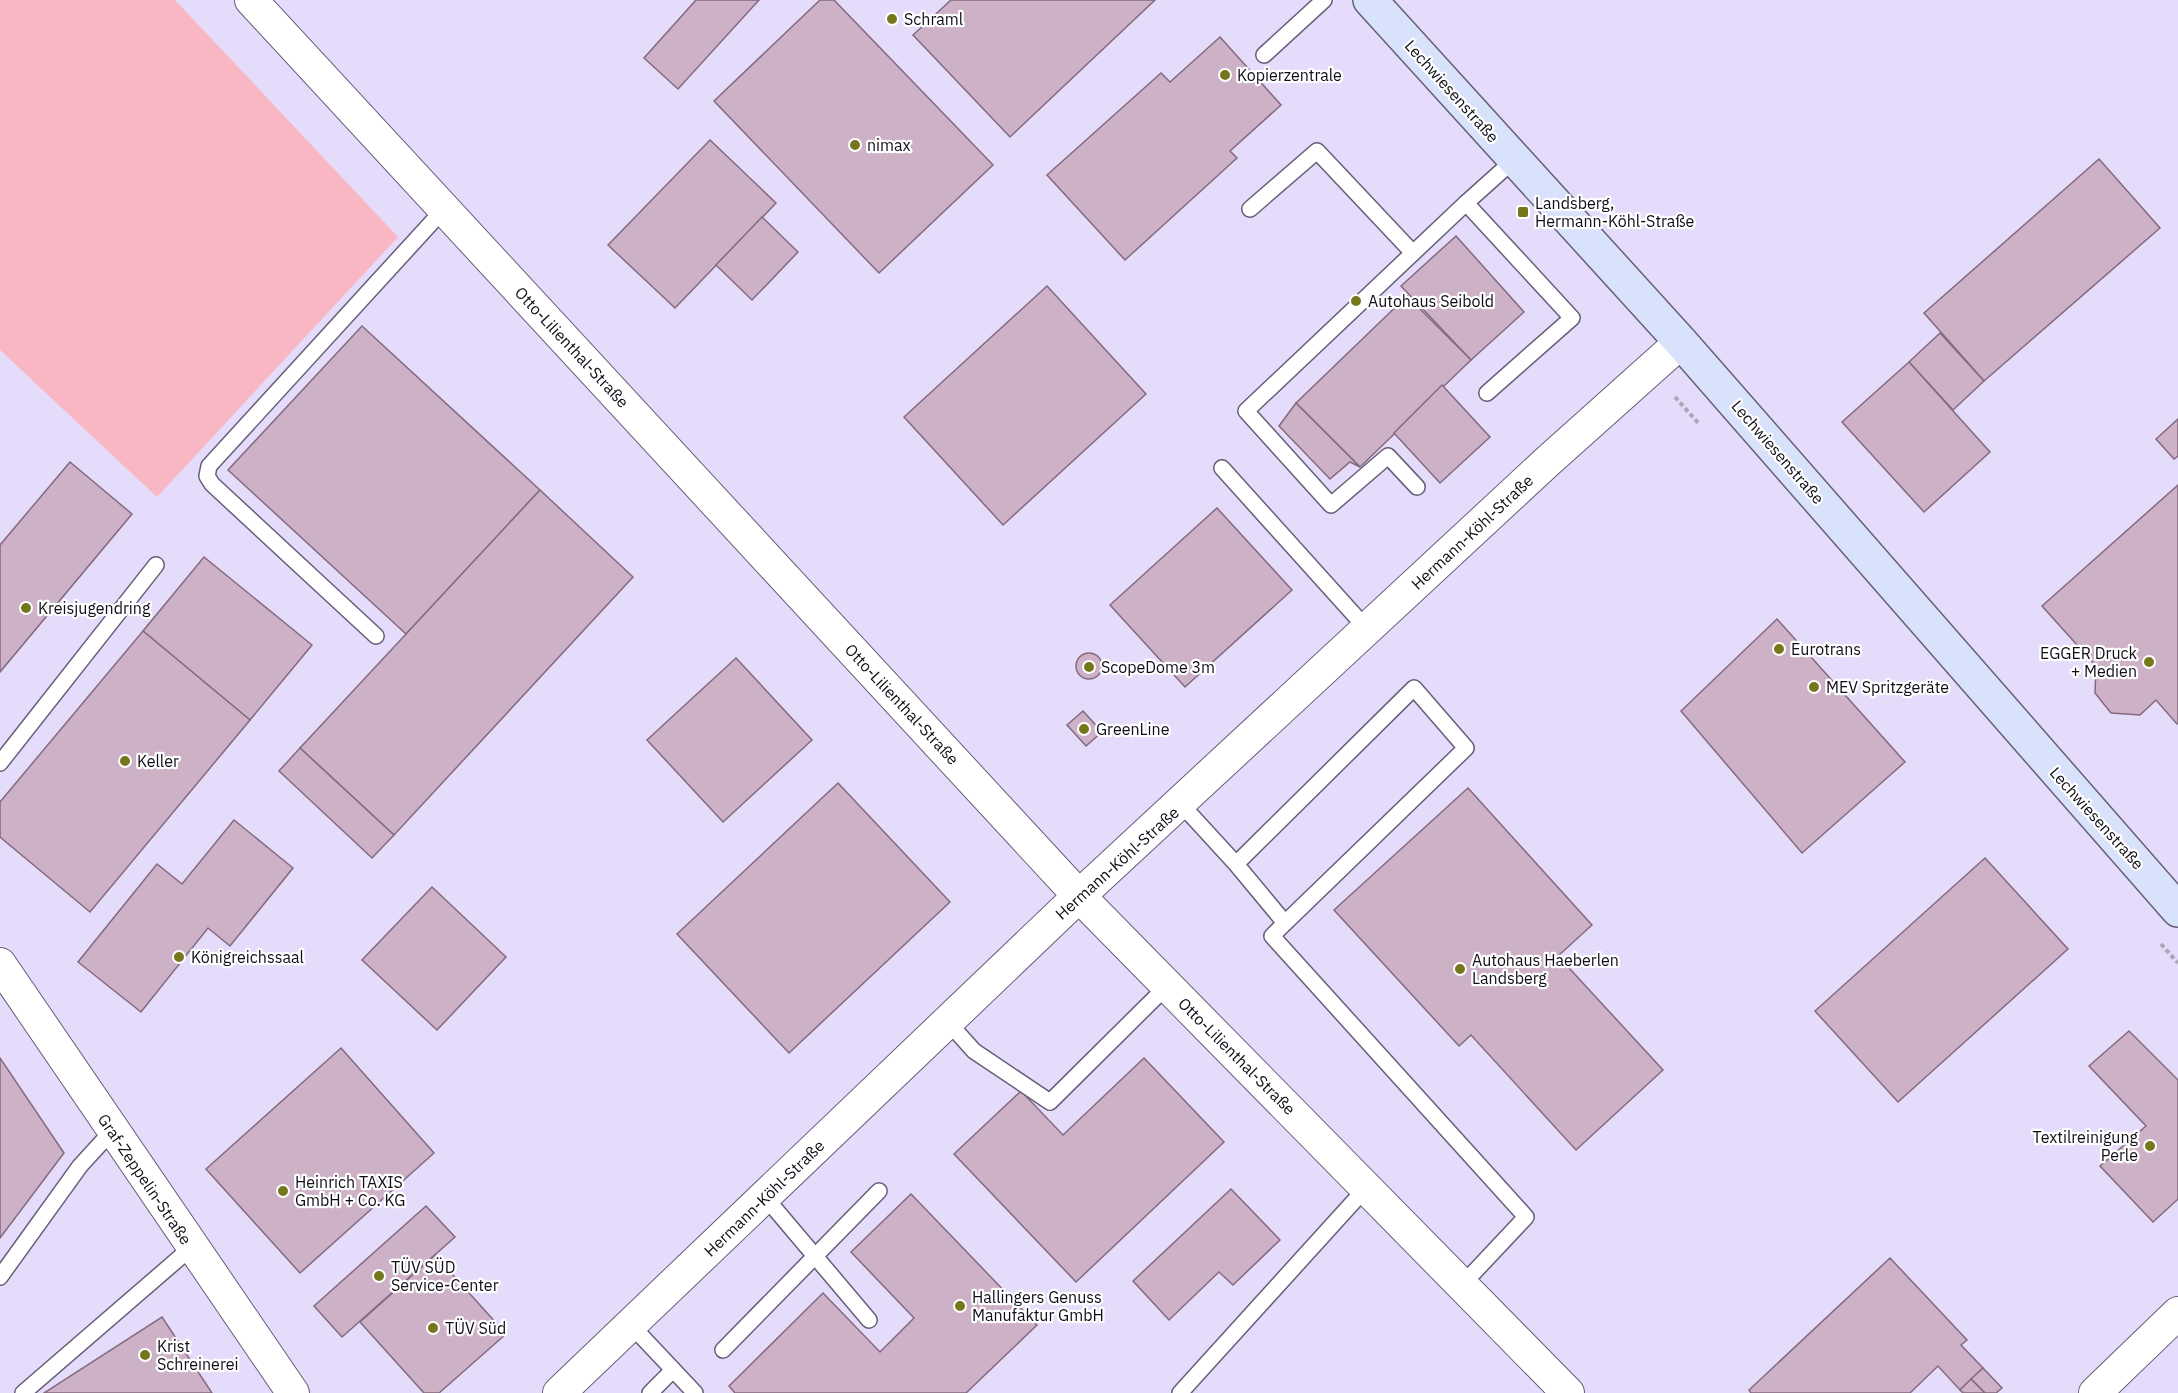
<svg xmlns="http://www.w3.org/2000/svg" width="2178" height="1393" font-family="'IBM Plex Sans',sans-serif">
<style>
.built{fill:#e5dbfa}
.green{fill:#f8b7c2}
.building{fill:#cdb1c7;stroke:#846a7f;stroke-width:1.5}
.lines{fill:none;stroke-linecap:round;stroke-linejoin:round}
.lane-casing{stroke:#675e79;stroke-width:18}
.street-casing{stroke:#675e79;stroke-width:34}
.secondary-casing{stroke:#675e79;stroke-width:36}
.path{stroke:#aca7b7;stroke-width:4;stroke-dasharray:4.5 3;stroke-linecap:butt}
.lane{stroke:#fff;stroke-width:15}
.street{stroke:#fff;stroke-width:32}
.secondary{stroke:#d8e2fb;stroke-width:33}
.poi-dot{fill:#76761c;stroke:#fff;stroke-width:2}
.labels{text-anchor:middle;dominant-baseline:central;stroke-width:4.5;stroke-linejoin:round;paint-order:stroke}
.poi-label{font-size:16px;fill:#100d17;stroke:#fff;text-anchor:start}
.street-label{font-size:16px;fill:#100d17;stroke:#fff}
</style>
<rect width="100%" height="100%" fill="#f0eafd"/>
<rect class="built" x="0" y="0" width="2178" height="1393"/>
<path class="green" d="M0,0H175L398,237L157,497L0,350Z"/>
<g class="building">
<path d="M696,0H759L678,89L644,58Z"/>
<path d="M820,0H834L993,165L879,273L714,101Z"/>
<path d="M951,0H1155L1010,137L913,35Z"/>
<path d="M1220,37L1281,105L1230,151L1237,158L1125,260L1047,175L1161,73L1170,82Z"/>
<path d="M710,140L776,203L675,308L608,245Z"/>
<path d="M2099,159L2160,228L1984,381L1924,313Z"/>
<path d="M762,217L798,252L752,300L716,265Z"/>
<path d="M1456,236L1524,312L1471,360L1401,286Z"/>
<path d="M1047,286L1146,394L1003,525L904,417Z"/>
<path d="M1407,296L1471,360L1360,467L1296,403Z"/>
<path d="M362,326L540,490L406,634L228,470Z"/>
<path d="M1940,333L1984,381L1953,410L1909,362Z"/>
<path d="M1909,362L1990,452L1924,512L1842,422Z"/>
<path d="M1442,385L1490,437L1440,483L1394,433Z"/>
<path d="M1296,403L1360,467L1350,462L1330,479L1279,426Z"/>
<path d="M2178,419V456L2174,459L2156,439Z"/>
<path d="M70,462L132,514L0,672V545Z"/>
<path d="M2178,485V723L2177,724L2156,700L2140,715L2111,713L2095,693L2096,666L2042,606Z"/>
<path d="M540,490L633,577L394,835L300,748Z"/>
<path d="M1217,508L1292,590L1185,687L1110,605Z"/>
<path d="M204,557L312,645L250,720L143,631Z"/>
<path d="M1777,619L1905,762L1802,853L1681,711Z"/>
<path d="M143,631L250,720L90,912L0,837V802Z"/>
<circle cx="1089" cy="666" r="13"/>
<path d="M736,658L812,740L723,822L647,740Z"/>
<path d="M1083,711L1102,732L1086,746L1067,725Z"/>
<path d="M300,748L394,835L372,858L279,771Z"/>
<path d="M838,783L950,902L789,1053L677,934Z"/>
<path d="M1468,788L1592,925L1558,956L1663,1070L1576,1150L1471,1035L1459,1046L1334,910Z"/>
<path d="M234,820L293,868L230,946L208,928L141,1012L78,962L157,864L182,884Z"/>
<path d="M1985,858L2068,949L1898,1102L1815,1011Z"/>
<path d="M432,887L506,957L437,1030L362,960Z"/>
<path d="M2129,1031L2178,1080V1199L2153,1222L2100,1166L2146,1126L2089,1066Z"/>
<path d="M341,1048L434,1153L300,1273L206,1169Z"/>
<path d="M0,1058L64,1153L0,1238Z"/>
<path d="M1144,1058L1224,1142L1076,1282L954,1154L1021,1091L1063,1135Z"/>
<path d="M1231,1189L1280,1240L1233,1285L1219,1272L1169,1320L1133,1281Z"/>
<path d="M911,1194L1037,1325L966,1393H735L729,1386L823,1293L880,1352L914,1318L851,1252Z"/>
<path d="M426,1206L455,1237L342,1337L314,1306Z"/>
<path d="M435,1255L506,1334L439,1393H424L360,1322Z"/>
<path d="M1890,1258L1967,1340L1961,1345L1983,1368L1960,1390L1938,1366L1910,1393H1751L1749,1390Z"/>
<path d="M162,1317L212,1393H44Z"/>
<path d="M1983,1368L2002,1388L1996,1393H1985L1971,1379Z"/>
<path d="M1971,1379L1985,1393H1963L1960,1390Z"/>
</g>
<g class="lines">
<g class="lane-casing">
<g id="lane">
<path d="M1264,55L1324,0"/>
<path d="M1250,209L1317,151L1413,253"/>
<path d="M1487,393L1572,318L1466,203L1515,159"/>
<path d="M1222,468L1367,629"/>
<path d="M1417,487L1388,456L1331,505L1246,411L1466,203"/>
<path d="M376,636L212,484L207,476L209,466L444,209"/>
<path d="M0,763L156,565"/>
<path d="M1181,804L1236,864L1414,688L1466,748L1285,923L1236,864"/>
<path d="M1285,923L1272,936L1526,1217L1462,1285"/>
<path d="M948,1022L974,1051L1050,1102L1167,986"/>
<path d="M765,1197L869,1320"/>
<path d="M0,1277L80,1166L112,1131"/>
<path d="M631,1325L695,1393"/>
<path d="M723,1350L879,1191"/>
<path d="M23,1393L192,1247"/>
<path d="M650,1393L673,1370"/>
<path d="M1180,1393L1366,1188"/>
</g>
</g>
<g class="street-casing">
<g id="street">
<path d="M251,0L1079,896L1568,1393"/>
<path d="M0,964L293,1393"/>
<path d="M559,1393L1079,896L1548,461L1681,342"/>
<path d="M2095,1393L2178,1313"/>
</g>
</g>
<g class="secondary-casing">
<path id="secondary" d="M1370,0L1681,342L2178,910"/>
</g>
<g class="path">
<path d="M1675,397L1700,425"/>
<path d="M2161,944L2178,963"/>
</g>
<use href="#lane" class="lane"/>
<use href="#street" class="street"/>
<use href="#secondary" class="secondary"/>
</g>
<g class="poi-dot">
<circle cx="892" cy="19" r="6"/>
<circle cx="1225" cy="75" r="6"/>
<circle cx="855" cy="145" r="6"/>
<rect x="1517" y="206" width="12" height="12" rx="3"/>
<circle cx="1356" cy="301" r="6"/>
<circle cx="26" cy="608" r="6"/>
<circle cx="1779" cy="649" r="6"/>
<circle cx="2149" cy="662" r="6"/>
<circle cx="1089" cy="667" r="6"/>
<circle cx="1814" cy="687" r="6"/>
<circle cx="1084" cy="729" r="6"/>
<circle cx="125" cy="761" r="6"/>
<circle cx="179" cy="957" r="6"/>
<circle cx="1460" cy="969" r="6"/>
<circle cx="2150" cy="1146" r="6"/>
<circle cx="283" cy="1191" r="6"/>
<circle cx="379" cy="1276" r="6"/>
<circle cx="960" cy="1306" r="6"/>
<circle cx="433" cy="1328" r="6"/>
<circle cx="145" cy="1355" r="6"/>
</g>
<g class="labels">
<g class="poi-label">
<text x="904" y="19">Schraml</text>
<text x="1237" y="75">Kopierzentrale</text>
<text x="867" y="145">nimax</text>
<text x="1535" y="203">Landsberg,<tspan x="1535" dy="18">Hermann-Köhl-Straße</tspan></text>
<text x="1368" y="301">Autohaus Seibold</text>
<text x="38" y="608">Kreisjugendring</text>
<text x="1791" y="649">Eurotrans</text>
<text x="2137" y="653" text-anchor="end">EGGER Druck<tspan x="2137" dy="18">+ Medien</tspan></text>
<text x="1101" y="667">ScopeDome 3m</text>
<text x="1826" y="687">MEV Spritzgeräte</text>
<text x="1096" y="729">GreenLine</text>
<text x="137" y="761">Keller</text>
<text x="191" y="957">Königreichssaal</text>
<text x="1472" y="960">Autohaus Haeberlen<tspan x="1472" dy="18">Landsberg</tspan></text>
<text x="2138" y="1137" text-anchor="end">Textilreinigung<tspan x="2138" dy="18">Perle</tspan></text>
<text x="295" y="1182">Heinrich TAXIS<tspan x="295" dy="18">GmbH + Co. KG</tspan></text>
<text x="391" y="1267">TÜV SÜD<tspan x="391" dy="18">Service-Center</tspan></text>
<text x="972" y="1297">Hallingers Genuss<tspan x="972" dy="18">Manufaktur GmbH</tspan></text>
<text x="445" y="1328">TÜV Süd</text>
<text x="157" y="1346">Krist<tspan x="157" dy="18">Schreinerei</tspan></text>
</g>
<g class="street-label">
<text transform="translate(1452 91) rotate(48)">Lechwiesenstraße</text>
<text transform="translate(572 347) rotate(47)">Otto-Lilienthal-Straße</text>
<text transform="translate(1778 452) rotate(49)">Lechwiesenstraße</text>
<text transform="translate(1472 532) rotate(-43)">Hermann-Köhl-Straße</text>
<text transform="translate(902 704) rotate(47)">Otto-Lilienthal-Straße</text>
<text transform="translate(2097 818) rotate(48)">Lechwiesenstraße</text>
<text transform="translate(1117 863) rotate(-42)">Hermann-Köhl-Straße</text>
<text transform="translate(1237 1056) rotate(45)">Otto-Lilienthal-Straße</text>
<text transform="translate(145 1179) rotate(56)">Graf-Zeppelin-Straße</text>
<text transform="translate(764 1198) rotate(-44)">Hermann-Köhl-Straße</text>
</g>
</g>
</svg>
